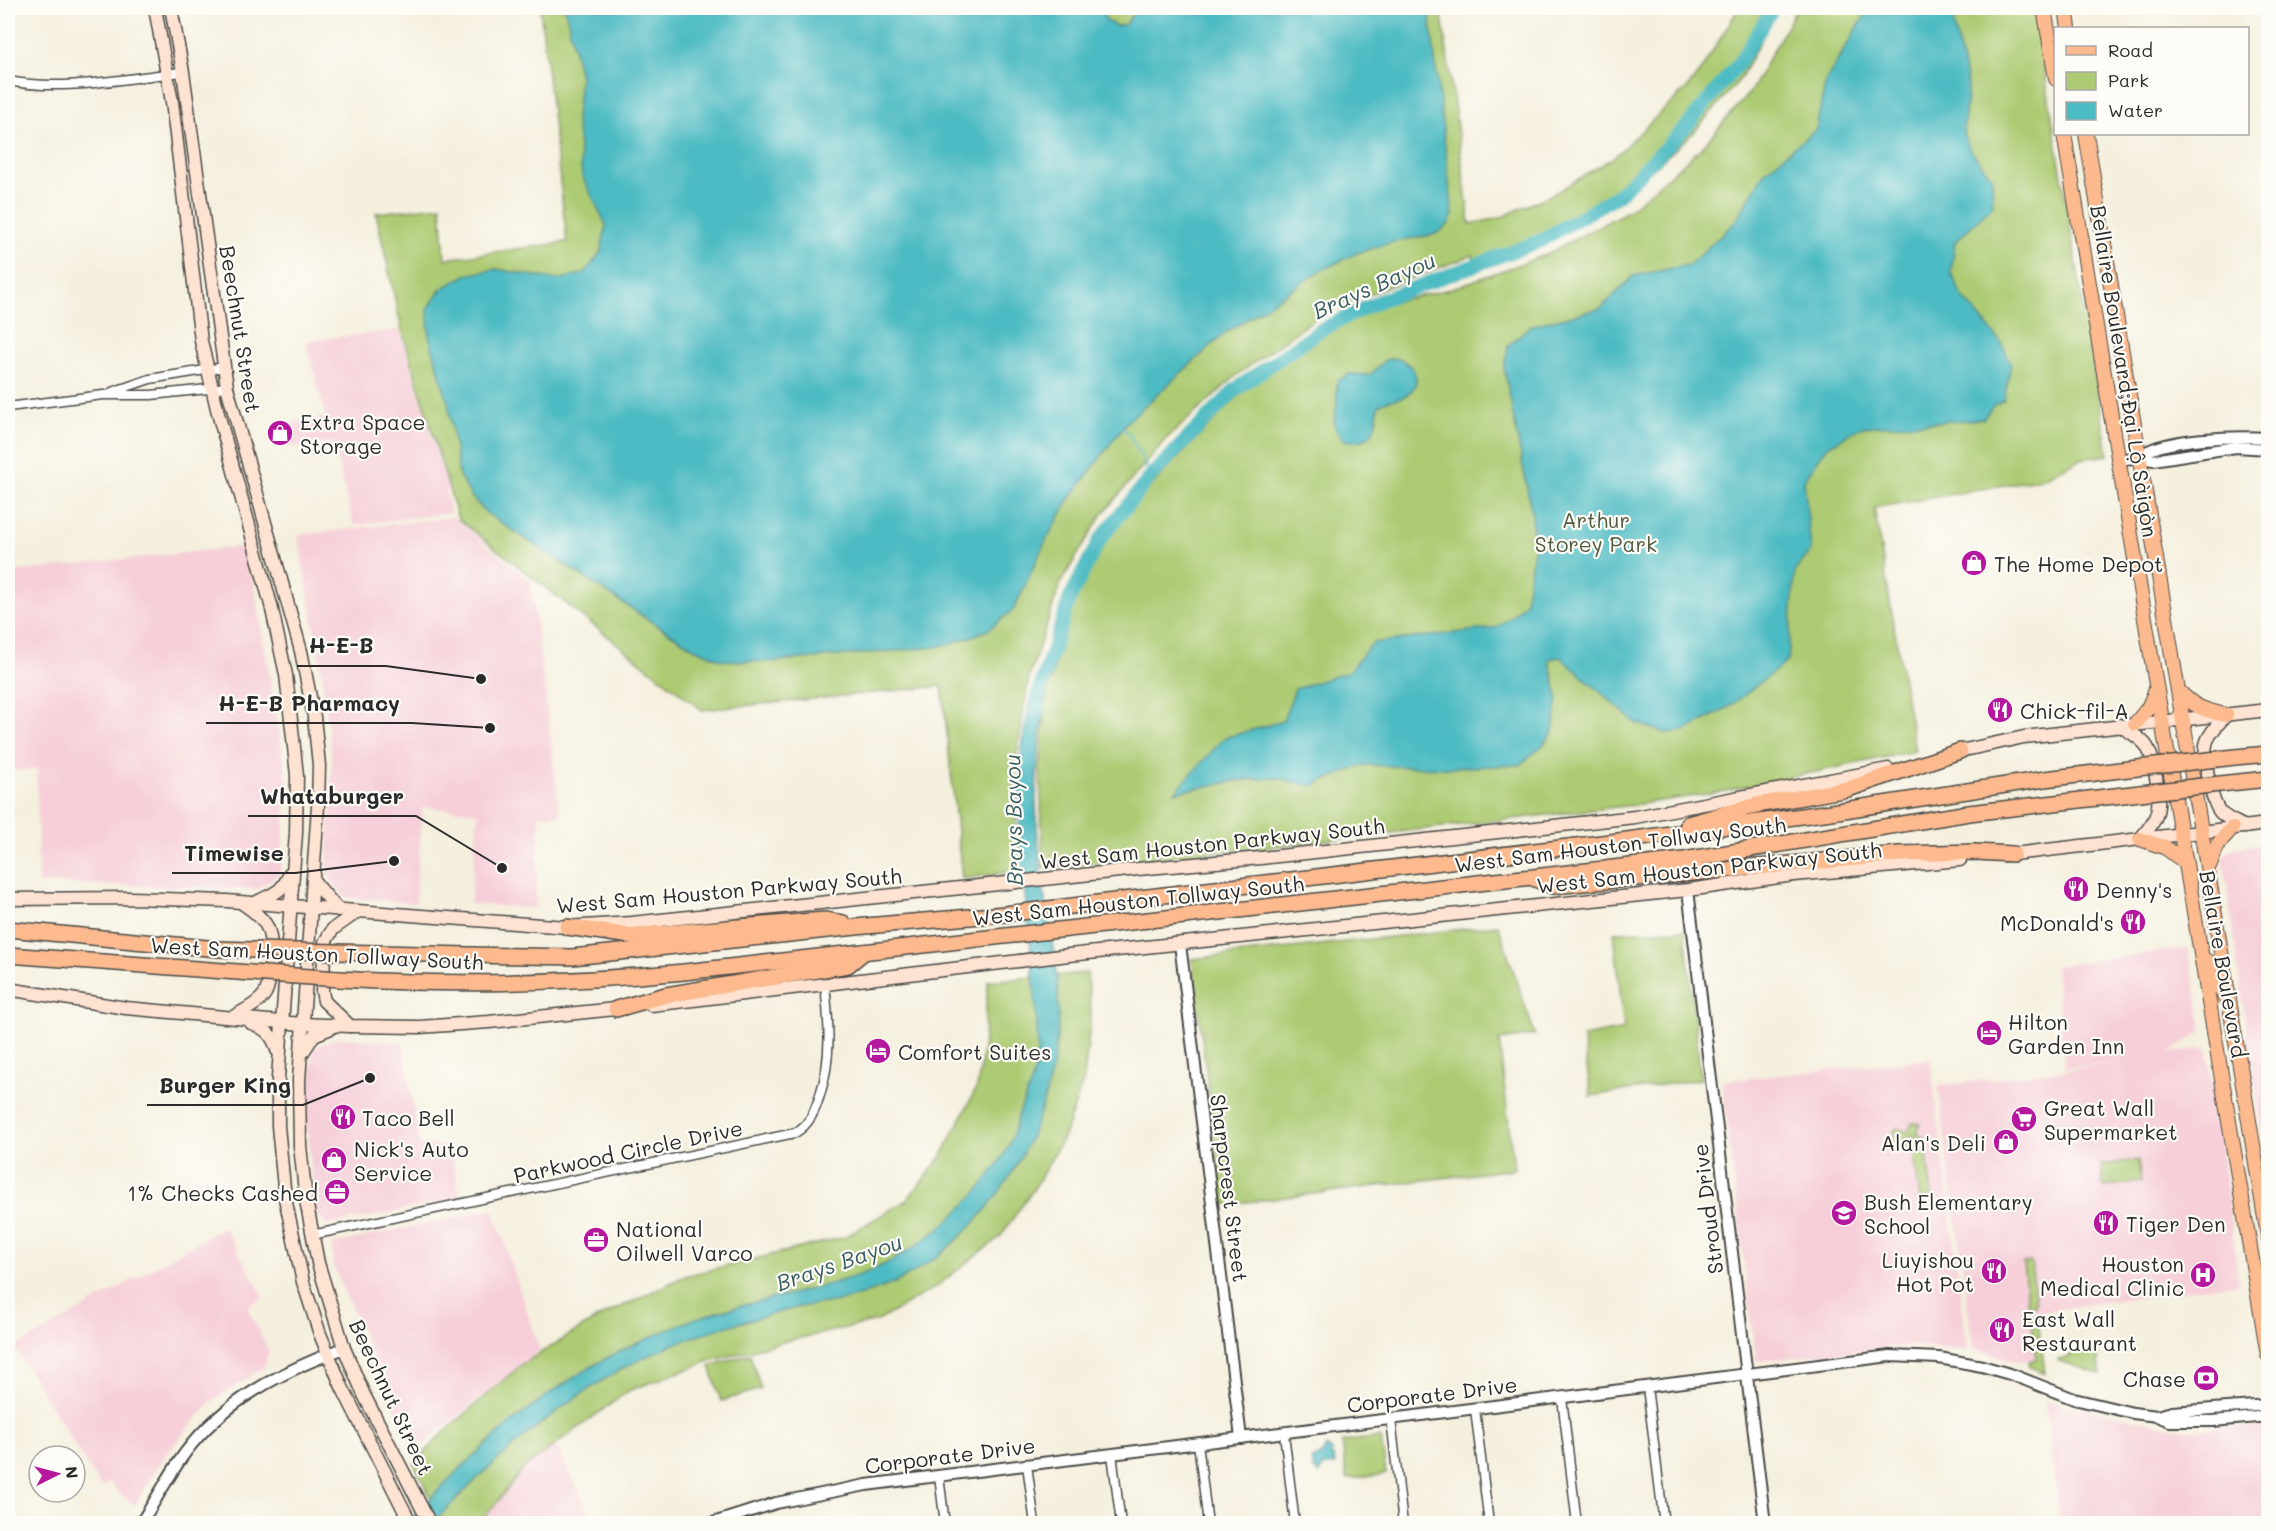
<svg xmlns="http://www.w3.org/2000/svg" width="2276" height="1531" font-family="Mali,sans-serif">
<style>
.built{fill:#f6cfd8}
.green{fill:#adcb73;stroke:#6c7b4f;stroke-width:1.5}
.water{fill:#4dbbc3;stroke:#3c7377;stroke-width:1.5}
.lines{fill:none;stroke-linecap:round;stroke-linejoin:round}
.stream{stroke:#4dbbc3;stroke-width:2}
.river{stroke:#4dbbc3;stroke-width:14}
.minor-casing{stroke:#494946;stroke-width:11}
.tertiary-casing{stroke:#494946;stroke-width:14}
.secondary-casing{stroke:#494946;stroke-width:15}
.primary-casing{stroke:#494946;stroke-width:16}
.motorway-casing{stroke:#494946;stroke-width:18}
.minor{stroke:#fff;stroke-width:8}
.tertiary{stroke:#fff;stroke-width:10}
.secondary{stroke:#fee3d2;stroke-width:12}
.primary{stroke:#fcba8e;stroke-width:14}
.motorway{stroke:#fcba8e;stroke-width:15}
.motorway-bridge-casing{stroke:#494946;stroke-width:18;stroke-linecap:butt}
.motorway-bridge{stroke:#fcba8e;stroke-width:15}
.labels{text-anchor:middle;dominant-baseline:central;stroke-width:4.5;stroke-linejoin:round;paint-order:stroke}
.street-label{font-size:21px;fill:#2b2b2b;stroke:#fdfcf7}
.poi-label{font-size:21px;fill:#2b2b2b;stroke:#fdfcf7;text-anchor:start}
.park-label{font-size:21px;fill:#525b41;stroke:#fdfcf7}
.water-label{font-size:22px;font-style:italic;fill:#375d60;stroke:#fdfcf7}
.leader{fill:none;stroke:#2b2b2b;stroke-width:2}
.callout-dot{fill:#2b2b2b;stroke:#fdfcf7;stroke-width:2}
.callout-label{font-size:22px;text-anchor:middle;font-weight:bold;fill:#2b2b2b;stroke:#fdfcf7;stroke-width:4.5;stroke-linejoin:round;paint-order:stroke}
</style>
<rect width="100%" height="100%" fill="#fdfcf7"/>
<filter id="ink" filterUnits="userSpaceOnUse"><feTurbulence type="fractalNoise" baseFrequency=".0167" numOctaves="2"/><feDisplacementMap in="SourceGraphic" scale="12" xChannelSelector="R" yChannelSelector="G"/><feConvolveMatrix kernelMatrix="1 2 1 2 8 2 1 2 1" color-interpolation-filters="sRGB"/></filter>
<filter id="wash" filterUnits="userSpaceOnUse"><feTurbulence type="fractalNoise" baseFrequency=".008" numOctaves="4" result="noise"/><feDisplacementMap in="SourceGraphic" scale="24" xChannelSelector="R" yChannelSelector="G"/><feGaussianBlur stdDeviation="1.35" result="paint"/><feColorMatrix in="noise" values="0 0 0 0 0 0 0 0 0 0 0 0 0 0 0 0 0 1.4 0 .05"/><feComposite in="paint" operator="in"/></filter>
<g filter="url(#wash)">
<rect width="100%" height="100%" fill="#f5f0de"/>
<g class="built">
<path d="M400,330L448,490L446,491L450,513L354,525L332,442L290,447L285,424L326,418L306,341Z"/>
<path d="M453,517L531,581L560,815H540L535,908L470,904L478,812L423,807L415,903L343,897L327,874L332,760L320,662L298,535Z"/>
<path d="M247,546L288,784L280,873L257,889L38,883L37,769L8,771V572Z"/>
<path d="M2268,844V1167L2249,1048L2223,857L2229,850L2241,847Z"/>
<path d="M2188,948L2203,1031L2169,1053L2207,1048L2239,1283L2029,1313L2035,1359L2016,1362L1973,1348L1938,1086L2058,1071L2139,1059L2065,1068L2055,966Z"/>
<path d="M339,1037L403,1043L419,1145L449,1146L461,1199L326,1225L316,1213L306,1116L313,1048Z"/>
<path d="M1930,1059L1968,1351L1912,1345L1756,1361L1722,1081Z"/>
<path d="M493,1209L540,1350L414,1451L333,1265L332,1244Z"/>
<path d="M224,1227L263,1296L247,1307L269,1352L264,1367L210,1403L166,1454L135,1505L118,1492L110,1482L101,1487L15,1348Z"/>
<path d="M2045,1401L2187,1430L2265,1425L2268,1454V1523H2060Z"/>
<path d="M556,1445L595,1523L480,1524L525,1467Z"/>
</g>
<g class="green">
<path d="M540,8H1441L1470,224L1500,218L1557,192L1614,157L1688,87L1701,70L1739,8H1778L1740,79L1694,132L1622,197L1541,243L1476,267L1473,255L1328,309L1237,375L1165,440L1101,516L1061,582L1029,677L1014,775L1018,871L962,879L942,686L702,710L458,519L402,330L376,213L441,206L445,259L567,242Z"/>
<path d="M1797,8H2034L2108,455L2081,459L2043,478L1874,508L1915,751L1721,792L1626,806L1267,847L1043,868L1040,770L1046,696L1072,605L1102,543L1153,484L1238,396L1319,334L1380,305L1450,289L1543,256L1628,211L1700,149L1750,92Z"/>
<path d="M1498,925L1535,1035L1499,1040L1514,1169L1223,1205L1192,959Z"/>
<path d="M1685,930L1701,1079L1591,1096L1583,1037L1624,1029L1614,932Z"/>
<path d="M1087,973L1091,1013L1084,1079L1064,1136L1035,1187L1000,1237L936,1287L878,1321L782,1342L707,1362L630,1390L525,1467L480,1523H443L414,1464L440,1436L522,1364L596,1319L685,1276L845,1237L907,1200L941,1157L977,1087L983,1051L988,981Z"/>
<path d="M1912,1123L1920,1124L1917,1134L1925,1139L1932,1197L1920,1199L1913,1145L1915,1138L1913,1135L1908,1136L1907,1149L1897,1150L1894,1145V1130L1898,1128L1907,1132Z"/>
<path d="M2138,1160L2141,1182L2103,1187L2101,1165Z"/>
<path d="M2031,1262L2036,1305L2028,1306L2023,1263Z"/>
<path d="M2037,1314L2045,1373L2030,1367L2029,1361L2036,1359L2030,1315Z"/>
<path d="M2097,1350L2101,1375L2059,1361L2058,1359L2070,1357V1354Z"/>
<path d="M750,1354L761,1389L721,1401L710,1366Z"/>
<path d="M1381,1437L1386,1474L1347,1479L1342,1442Z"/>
</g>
<g class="water">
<path d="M565,8H1100L1107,21L1116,26L1126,24L1131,16L1146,8H1429L1453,215L1448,225L1436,234L1393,242L1357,253L1320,271L1225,333L1126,423L1069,500L1047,538L1014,609L988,630L968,638L937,647L768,662L722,660L694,648L655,624L486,513L471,496L459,475L448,403L429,336L428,309L441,289L466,275L496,269L558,280L585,273L601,252L606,225L582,176L576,119L580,77Z"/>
<path d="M1876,8H1956L1953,22L1968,86L1963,133L1970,150L1992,177L1993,205L1955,242L1951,273L1962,296L2000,341L2011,363L2004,400L1993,406L1983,419L1861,427L1828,446L1804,480L1811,551L1795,571L1788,661L1729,707L1685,731L1665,733L1636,723L1560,657L1549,659L1558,698L1553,732L1541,747L1520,765L1446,768L1363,765L1311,786L1279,778L1242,780L1175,792L1224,738L1283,721L1295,689L1348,672L1373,643L1495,628L1511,617L1525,603L1534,548L1532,514L1504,367L1508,346L1530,326L1601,308L1633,276L1689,265L1736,221L1765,171L1816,129L1826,80L1863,18Z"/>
<path d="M1394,358C1410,360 1425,378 1409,393C1400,402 1388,397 1378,406C1377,429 1373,445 1344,440C1327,423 1337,419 1337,400C1337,393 1336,388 1337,381L1349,374L1370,375L1385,360Z"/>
<path d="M1033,694L1045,696C1045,710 1042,724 1040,738C1037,767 1035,797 1037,827C1039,846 1040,866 1043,886C1051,939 1064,991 1056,1045C1043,1142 990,1231 902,1279C888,1287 869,1292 852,1298C836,1303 817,1303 800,1307C754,1319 701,1331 658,1351C575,1388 495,1457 433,1523L406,1524C471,1454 542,1388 629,1347C654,1336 680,1323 706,1315C758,1300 811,1292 862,1274C919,1253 979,1201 1008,1147C1013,1137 1016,1124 1019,1113C1024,1100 1031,1087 1034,1074C1041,1042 1035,1005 1033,973C1025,882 1006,783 1033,694Z"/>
<path d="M1326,1447L1332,1450L1330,1455L1333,1456L1335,1465L1323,1467L1319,1474L1313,1469L1311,1459L1320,1457Z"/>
</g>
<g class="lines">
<path class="stream" d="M1120,425L1130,435L1151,476"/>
<path class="river" d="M1037,712L1039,691L1070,598L1099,541L1151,476L1236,389L1319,331L1379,301L1540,241L1618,195L1686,127L1738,64L1773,8"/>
</g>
</g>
<g filter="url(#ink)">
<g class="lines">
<g class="minor-casing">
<g id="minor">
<path d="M8,81C66,92 125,78 183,72"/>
<path d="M112,392L150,379L224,367"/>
<path d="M8,407L103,395H151L227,387"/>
<path d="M312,1235L795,1133C810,1124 815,1111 820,1095C832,1058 829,1023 825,984"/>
<path d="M1647,1387L1664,1524"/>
<path d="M1562,1398L1577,1524"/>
<path d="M1475,1409L1489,1524"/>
<path d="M1391,1419L1403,1524"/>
<path d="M1284,1433L1295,1524"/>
<path d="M1198,1443L1208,1524"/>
<path d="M1112,1454L1121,1524"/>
<path d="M1027,1465L1035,1524"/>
<path d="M939,1476L945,1524"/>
</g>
</g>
<g class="tertiary-casing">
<g id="tertiary">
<path d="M2139,457C2161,437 2239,436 2268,438"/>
<path d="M2119,460L2139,457L2153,460L2236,447L2268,449"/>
<path d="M1688,890L1765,1524"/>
<path d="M1180,944L1241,1438"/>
<path d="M2157,1416L2172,1412L2268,1405"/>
<path d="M140,1524C156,1501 168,1476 185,1453C224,1400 284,1371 344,1348"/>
<path d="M710,1524L776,1503L866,1485L1890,1356L1939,1358L1982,1366L2013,1375L2074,1399L2133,1413L2157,1416L2170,1421H2213L2268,1416"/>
</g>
</g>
<g class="secondary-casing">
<g id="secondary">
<path d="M155,8L172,102L201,341L218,413L271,605L286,675L294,747L297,776L296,833L278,1078V1126L285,1198L303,1282L320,1334L342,1387L411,1524"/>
<path d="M171,8L183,72L227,387L301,651L314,717L319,765L318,806L299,1080L300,1146L306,1200L318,1263L344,1348L364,1395L430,1524"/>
<path d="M2226,715C2219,723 2211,731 2207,741C2202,754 2211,803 2221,813C2227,819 2238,823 2245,827"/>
<path d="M2119,725C2128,731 2138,736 2145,744C2154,754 2161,799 2157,812C2155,822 2147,831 2140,839"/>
<path d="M1951,753L2024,737L2268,710"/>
<path d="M2005,855L2268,824"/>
<path d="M313,880L338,910"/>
<path d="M8,899L131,898L227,901L567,927L632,923L1148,868L1261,858L1635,817L1888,769"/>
<path d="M257,902C275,892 281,894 290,873"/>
<path d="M8,989L126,1008L302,1024L350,1026L419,1027L489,1022L625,1008"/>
<path d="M651,1005L1069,955L1688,890L1794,875L1960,860"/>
<path d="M233,1017C243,1011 257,1005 264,995C272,984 274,938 266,925C261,916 251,909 242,903"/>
<path d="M251,1023C265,1028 273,1035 277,1050"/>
<path d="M350,1026L324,1001L322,991L325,942L333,929L357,912"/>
<path d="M303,1052L314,1035L331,1028"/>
</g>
</g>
<g class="primary-casing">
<g id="primary">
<path d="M2044,8L2056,79"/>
<path d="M2066,8L2069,28"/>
<path d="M2064,134L2268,1355"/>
<path d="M2086,134L2268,1236"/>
<path d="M2179,691C2193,707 2206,711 2226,715"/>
<path d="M2135,724L2148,708L2156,690"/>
<path d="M2140,839L2166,848L2185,862"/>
<path d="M2209,866L2218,844L2232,828"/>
<path d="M2202,958L2212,964L2217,983L2226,999"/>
</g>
</g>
<g class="motorway-casing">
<g id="motorway">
<path d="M2235,757L2268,754"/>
<path d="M2229,783L2268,779"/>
<path d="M1688,824L1757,805L1848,789L1960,751"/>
<path d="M1533,878L1552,886L1899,854L1975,852L2013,854"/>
<path d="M567,927L631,936L824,920L843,923"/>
<path d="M8,929L218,949"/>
<path d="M376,953L572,957L866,926L1005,914L1627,840L1831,812L2045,779L2120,770"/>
<path d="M8,955L251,973"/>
<path d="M340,979C455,986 570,983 684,972L1684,860L1969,813L2140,793"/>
<path d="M616,1009L666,995L848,965L864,952"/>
</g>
</g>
<use href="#minor" class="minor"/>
<use href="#tertiary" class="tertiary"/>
<use href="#secondary" class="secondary"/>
<use href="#primary" class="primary"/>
<use href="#motorway" class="motorway"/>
<g class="motorway-bridge-casing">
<g id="motorway-bridge">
<path d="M2120,770L2235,757"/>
<path d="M2140,793L2229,783"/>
<path d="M218,949L376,953"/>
<path d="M251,973L340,979"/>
</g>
</g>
<use href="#motorway-bridge" class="motorway-bridge"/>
</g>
</g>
<defs>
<g id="shop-disc" transform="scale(1.35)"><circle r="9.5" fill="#b5179e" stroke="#fdfcf7"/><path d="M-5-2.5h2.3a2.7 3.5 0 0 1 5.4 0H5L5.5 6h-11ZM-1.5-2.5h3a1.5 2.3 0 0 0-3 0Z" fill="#fff"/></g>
<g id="restaurant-disc" transform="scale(1.35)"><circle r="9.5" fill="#b5179e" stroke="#fdfcf7"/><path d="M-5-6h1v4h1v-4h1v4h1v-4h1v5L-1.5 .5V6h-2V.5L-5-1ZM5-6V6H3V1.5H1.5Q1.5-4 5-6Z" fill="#fff"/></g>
<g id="hotel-disc" transform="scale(1.35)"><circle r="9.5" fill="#b5179e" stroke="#fdfcf7"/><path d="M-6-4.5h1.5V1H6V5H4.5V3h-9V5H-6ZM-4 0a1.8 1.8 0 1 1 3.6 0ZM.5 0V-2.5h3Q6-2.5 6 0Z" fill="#fff"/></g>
<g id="supermarket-disc" transform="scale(1.35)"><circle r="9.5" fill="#b5179e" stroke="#fdfcf7"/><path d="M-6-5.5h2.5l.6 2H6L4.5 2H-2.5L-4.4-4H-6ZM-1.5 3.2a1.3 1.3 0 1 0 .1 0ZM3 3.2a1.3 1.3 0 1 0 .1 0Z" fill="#fff"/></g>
<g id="office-disc" transform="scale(1.35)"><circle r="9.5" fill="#b5179e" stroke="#fdfcf7"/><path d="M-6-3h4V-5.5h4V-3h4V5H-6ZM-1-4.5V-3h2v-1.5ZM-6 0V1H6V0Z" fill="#fff"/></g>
<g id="school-disc" transform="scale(1.35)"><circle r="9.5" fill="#b5179e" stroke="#fdfcf7"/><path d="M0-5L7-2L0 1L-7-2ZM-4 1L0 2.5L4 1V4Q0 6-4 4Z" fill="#fff"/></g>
<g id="hospital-disc" transform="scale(1.35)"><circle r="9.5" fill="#b5179e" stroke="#fdfcf7"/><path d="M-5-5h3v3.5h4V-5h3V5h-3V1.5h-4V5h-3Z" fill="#fff"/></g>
<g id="bank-disc" transform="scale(1.35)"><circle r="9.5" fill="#b5179e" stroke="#fdfcf7"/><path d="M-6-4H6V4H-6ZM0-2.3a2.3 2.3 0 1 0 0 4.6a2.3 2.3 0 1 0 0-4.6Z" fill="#fff"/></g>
</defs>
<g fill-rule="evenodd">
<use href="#shop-disc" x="280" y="433"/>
<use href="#shop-disc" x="1974" y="563"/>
<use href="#restaurant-disc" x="2000" y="710"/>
<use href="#restaurant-disc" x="2076" y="889"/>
<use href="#restaurant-disc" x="2133" y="922"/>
<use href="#hotel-disc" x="1989" y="1033"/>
<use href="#hotel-disc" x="878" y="1051"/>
<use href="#restaurant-disc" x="343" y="1117"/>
<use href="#supermarket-disc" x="2024" y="1119"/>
<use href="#shop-disc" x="2006" y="1142"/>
<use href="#shop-disc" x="334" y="1160"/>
<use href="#office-disc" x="337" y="1192"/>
<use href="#school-disc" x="1844" y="1213"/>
<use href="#restaurant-disc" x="2106" y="1223"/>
<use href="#office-disc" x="596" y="1240"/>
<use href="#restaurant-disc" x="1994" y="1271"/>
<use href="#hospital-disc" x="2203" y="1275"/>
<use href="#restaurant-disc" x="2002" y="1330"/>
<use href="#bank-disc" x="2206" y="1378"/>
</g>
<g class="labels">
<g class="street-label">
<text transform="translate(241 329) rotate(81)">Beechnut Street</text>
<text transform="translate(2125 371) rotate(81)">Bellaire Boulevard;Đại Lộ Sàigòn</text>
<text transform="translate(1212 843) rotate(-6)">West Sam Houston Parkway South</text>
<text transform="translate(1620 844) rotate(-7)">West Sam Houston Tollway South</text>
<text transform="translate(1709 867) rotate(-6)">West Sam Houston Parkway South</text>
<text transform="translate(729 890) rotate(-5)">West Sam Houston Parkway South</text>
<text transform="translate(1138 900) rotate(-6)">West Sam Houston Tollway South</text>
<text transform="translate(317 953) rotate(3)">West Sam Houston Tollway South</text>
<text transform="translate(2224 964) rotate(80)">Bellaire Boulevard</text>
<text transform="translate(628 1151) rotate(-12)">Parkwood Circle Drive</text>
<text transform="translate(1230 1188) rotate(83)">Sharpcrest Street</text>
<text transform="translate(1707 1209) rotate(-97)">Stroud Drive</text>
<text transform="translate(1432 1394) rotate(-7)">Corporate Drive</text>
<text transform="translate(392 1397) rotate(65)">Beechnut Street</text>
<text transform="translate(950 1455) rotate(-7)">Corporate Drive</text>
</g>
<g class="poi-label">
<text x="300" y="421">Extra Space<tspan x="300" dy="24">Storage</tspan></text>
<text x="1994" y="563">The Home Depot</text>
<text x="2020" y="710">Chick-fil-A</text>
<text x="2096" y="889">Denny's</text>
<text x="2114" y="922" text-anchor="end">McDonald's</text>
<text x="2008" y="1021">Hilton<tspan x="2008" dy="24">Garden Inn</tspan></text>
<text x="898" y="1051">Comfort Suites</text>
<text x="2044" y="1107">Great Wall<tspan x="2044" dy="24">Supermarket</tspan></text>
<text x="362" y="1117">Taco Bell</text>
<text x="1986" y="1142" text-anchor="end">Alan's Deli</text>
<text x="354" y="1148">Nick's Auto<tspan x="354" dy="24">Service</tspan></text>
<text x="318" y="1192" text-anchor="end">1% Checks Cashed</text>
<text x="1864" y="1201">Bush Elementary<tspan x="1864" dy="24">School</tspan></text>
<text x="2126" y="1223">Tiger Den</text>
<text x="616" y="1228">National<tspan x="616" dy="24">Oilwell Varco</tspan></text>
<text x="1974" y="1259" text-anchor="end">Liuyishou<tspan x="1974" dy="24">Hot Pot</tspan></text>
<text x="2184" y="1263" text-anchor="end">Houston<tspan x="2184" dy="24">Medical Clinic</tspan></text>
<text x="2022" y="1318">East Wall<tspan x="2022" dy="24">Restaurant</tspan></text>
<text x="2186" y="1378" text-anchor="end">Chase</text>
</g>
<g class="park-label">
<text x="1596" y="519">Arthur<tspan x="1596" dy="24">Storey Park</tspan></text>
</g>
<g class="water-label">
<text transform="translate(1374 285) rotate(-24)">Brays Bayou</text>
<text transform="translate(1013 820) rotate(-91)">Brays Bayou</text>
<text transform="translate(839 1262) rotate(-19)">Brays Bayou</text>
</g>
</g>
<path class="leader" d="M481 679L386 666H297M490 728L412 723H206M502 868L416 816H248M394 861L295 873H172M370 1078L303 1105H147"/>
<g class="callout-dot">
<circle cx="481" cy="679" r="6"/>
<circle cx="490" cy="728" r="6"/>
<circle cx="502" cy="868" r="6"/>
<circle cx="394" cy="861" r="6"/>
<circle cx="370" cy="1078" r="6"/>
</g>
<g class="callout-label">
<text x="341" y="653">H-E-B</text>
<text x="309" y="711">H-E-B Pharmacy</text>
<text x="332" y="804">Whataburger</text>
<text x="234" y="861">Timewise</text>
<text x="225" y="1093">Burger King</text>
</g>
<rect width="2276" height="1531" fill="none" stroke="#fdfcf7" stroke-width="30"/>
<rect x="2054" y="27" width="195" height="108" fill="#fdfcf7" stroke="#a9a8a5" stroke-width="1.5"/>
<rect x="2066" y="46" width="30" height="9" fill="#fcba8e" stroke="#a9a8a5" stroke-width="1.5"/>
<text x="2108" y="57" font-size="18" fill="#2b2b2b">Road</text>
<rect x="2066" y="72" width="30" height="18" fill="#adcb73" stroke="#a9a8a5" stroke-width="1.5"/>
<text x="2108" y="87" font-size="18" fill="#2b2b2b">Park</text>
<rect x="2066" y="102" width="30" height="18" fill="#4dbbc3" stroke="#a9a8a5" stroke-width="1.5"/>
<text x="2108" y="117" font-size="18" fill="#2b2b2b">Water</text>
<g transform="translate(57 1474) rotate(84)"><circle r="28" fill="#fdfcf7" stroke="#a9a8a5" stroke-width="1.5"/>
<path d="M0-4.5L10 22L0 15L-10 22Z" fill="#b5179e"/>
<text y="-9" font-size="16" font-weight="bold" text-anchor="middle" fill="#2b2b2b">N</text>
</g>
</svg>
